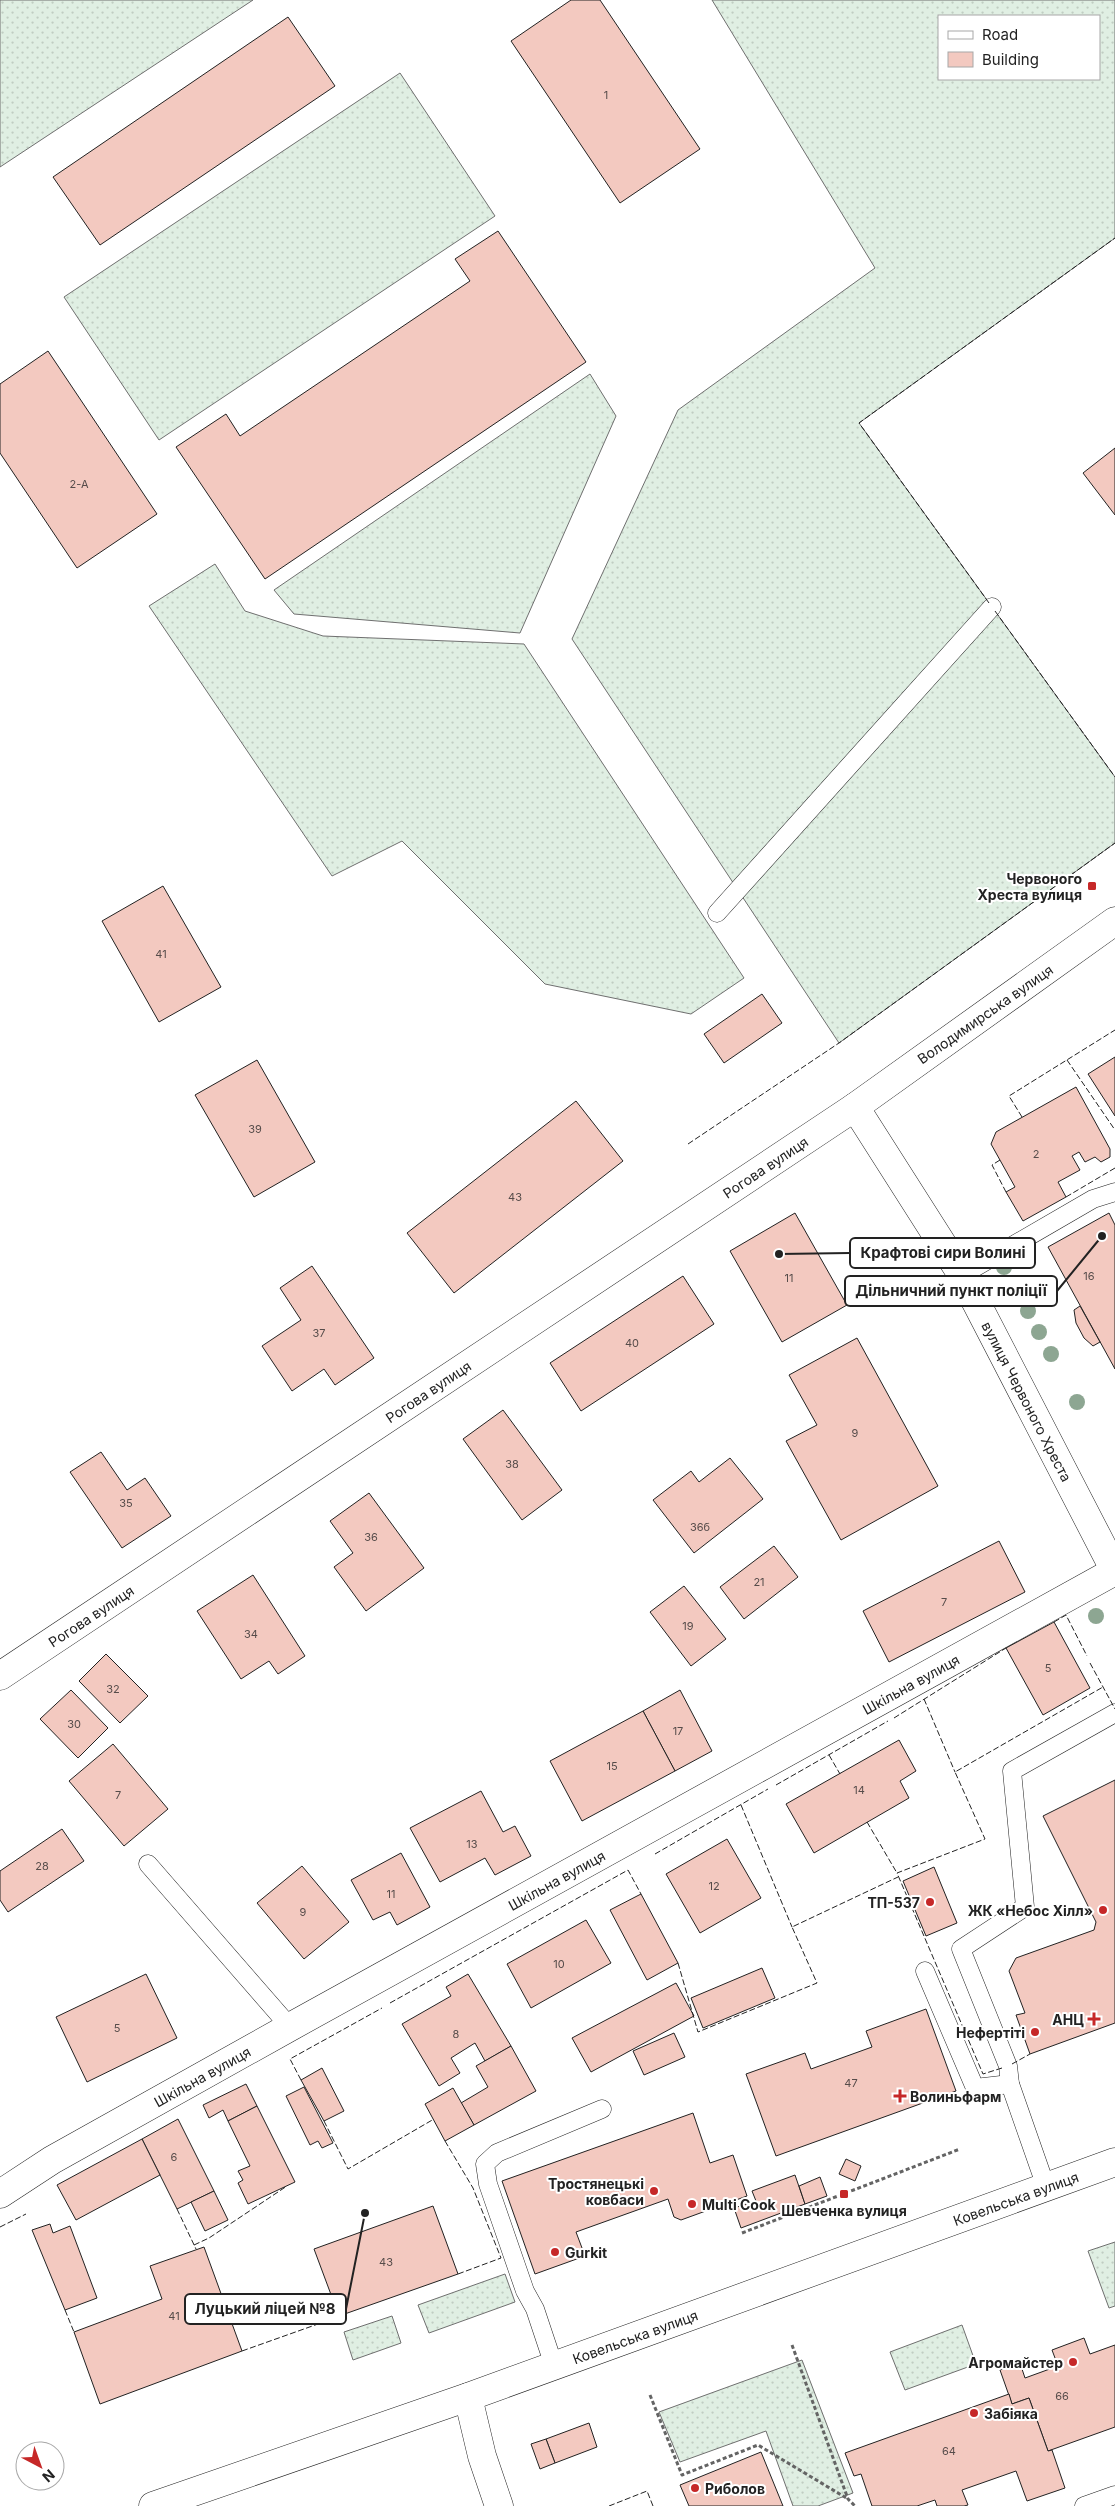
<svg xmlns="http://www.w3.org/2000/svg" width="1115" height="2506" font-family="Inter,sans-serif">
<style>
.grass{fill:url(#grass-dots);stroke:#6f6f6f;fill-rule:evenodd}
.building{fill:#f3c9c0;stroke:#222}
.lines{fill:none;stroke-linecap:round;stroke-linejoin:round}
.lane-casing{stroke:#222;stroke-width:19}
.street-casing{stroke:#222;stroke-width:29}
.secondary-casing{stroke:#222;stroke-width:29}
.primary-casing{stroke:#222;stroke-width:29}
.path{stroke:#646464;stroke-width:3;stroke-dasharray:4 2.5;stroke-linecap:butt}
.lane{stroke:#fff;stroke-width:18}
.street{stroke:#fff;stroke-width:28}
.secondary{stroke:#fff;stroke-width:28}
.primary{stroke:#fff;stroke-width:28}
.fence{stroke:#222;stroke-width:1;stroke-dasharray:6 2.5;stroke-linecap:butt}
.tree{fill:#8da692}
.poi-dot{fill:#c62828;stroke:#fff;stroke-width:2}
.labels{text-anchor:middle;dominant-baseline:central;stroke-width:4;stroke-linejoin:round;paint-order:stroke}
.number-label{font-size:11px;fill:#564c4a}
.poi-label{font-size:14px;font-weight:bold;fill:#222;stroke:#fff;text-anchor:end}
.street-label{font-size:14px;fill:#222;stroke:#fff}
.leader{fill:none;stroke:#222;stroke-width:2}
.callout-dot{fill:#222;stroke:#fff;stroke-width:2}
.callout{fill:#fff;stroke:#222;stroke-width:2}
.callout-label{font-size:15px;text-anchor:middle;font-weight:bold;fill:#222}
</style>
<defs>
<pattern id="grass-dots" width="8" height="8" patternUnits="userSpaceOnUse" patternTransform="scale(1.25)"><rect width="8" height="8" fill="#e0efe3"/><path d="M2 2h.1M6 6h.1" fill="none" stroke="#c0cdc2" stroke-width="1.8" stroke-linecap="round"/></pattern>
</defs>
<rect width="100%" height="100%" fill="#fff"/>
<g class="grass">
<path d="M0,0H253L0,167Z"/>
<path d="M712,0H1115V238L859,423L1115,777V843L839,1043L572,639L678,410L875,268ZM939,16H1099V79H939Z"/>
<path d="M400,73L495,216L159,440L64,297Z"/>
<path d="M590,374L616,416L520,633L294,614L274,590Z"/>
<path d="M215,564L245,611L323,636L524,644L744,978L691,1014L545,984L402,841L332,876L149,606Z"/>
<path d="M1115,2242V2306L1109,2308L1088,2251Z"/>
<path d="M505,2274L515,2302L429,2333L418,2305Z"/>
<path d="M392,2316L401,2343L353,2360L344,2332Z"/>
<path d="M962,2325L976,2364L905,2390L890,2352Z"/>
<path d="M802,2360L853,2493L818,2506H793L766,2431L680,2462L659,2412Z"/>
</g>
<g class="building">
<path d="M571,0H600L700,149L620,203L511,41Z"/>
<path d="M288,17L335,86L100,245L53,177Z"/>
<path d="M498,231L586,362L265,579L176,447L226,414L240,436L470,281L455,259Z"/>
<path d="M48,351L157,514L77,568L0,453V384Z"/>
<path d="M1115,448V515L1083,473Z"/>
<path d="M163,886L221,987L159,1022L102,921Z"/>
<path d="M762,994L782,1023L724,1063L704,1034Z"/>
<path d="M1115,1057V1116L1088,1074Z"/>
<path d="M257,1060L315,1162L254,1197L195,1095Z"/>
<path d="M1076,1087L1110,1149V1157L1101,1162L1095,1157L1085,1162L1079,1152L1072,1156L1080,1170L1058,1182L1066,1197L1023,1221L1006,1192L1015,1187L991,1144L996,1132Z"/>
<path d="M576,1101L623,1161L454,1293L407,1233Z"/>
<path d="M795,1213L847,1305L782,1342L730,1251Z"/>
<path d="M1109,1213L1115,1225V1369L1048,1247Z"/>
<path d="M312,1266L374,1358L335,1385L324,1369L292,1391L262,1346L301,1320L280,1288Z"/>
<path d="M683,1276L714,1324L581,1411L550,1363Z"/>
<path d="M1080,1306L1100,1342L1093,1346L1084,1338L1076,1323L1074,1310Z"/>
<path d="M857,1338L938,1486L841,1540L786,1441L817,1425L789,1375Z"/>
<path d="M503,1410L562,1490L522,1520L463,1439Z"/>
<path d="M101,1452L127,1490L145,1478L171,1516L122,1548L70,1472Z"/>
<path d="M730,1458L763,1499L694,1553L653,1500L691,1471L699,1482Z"/>
<path d="M369,1493L424,1568L366,1611L334,1567L353,1553L330,1521Z"/>
<path d="M999,1541L1025,1592L889,1662L863,1611Z"/>
<path d="M774,1546L798,1577L744,1619L720,1587Z"/>
<path d="M253,1575L305,1656L278,1674L269,1661L241,1679L197,1611Z"/>
<path d="M684,1586L726,1639L691,1666L650,1612Z"/>
<path d="M1054,1622L1090,1688L1043,1715L1006,1648Z"/>
<path d="M106,1654L148,1696L120,1723L79,1681Z"/>
<path d="M71,1690L108,1728L78,1758L40,1719Z"/>
<path d="M680,1690L712,1751L675,1771L643,1711Z"/>
<path d="M643,1711L675,1771L582,1821L550,1761Z"/>
<path d="M899,1740L916,1771L900,1781L909,1798L814,1853L786,1804Z"/>
<path d="M113,1744L168,1809L124,1846L69,1781Z"/>
<path d="M1115,1780V2023L1030,2054L1016,2015L1025,2013L1009,1971L1016,1958L1094,1930L1096,1922L1043,1816Z"/>
<path d="M481,1791L503,1832L515,1826L531,1856L495,1875L485,1858L440,1882L410,1828Z"/>
<path d="M62,1829L84,1861L8,1912L0,1900V1871Z"/>
<path d="M727,1839L761,1898L700,1933L666,1874Z"/>
<path d="M401,1853L430,1907L397,1925L390,1912L373,1920L351,1880Z"/>
<path d="M302,1866L349,1922L304,1959L257,1903Z"/>
<path d="M934,1867L957,1923L926,1936L903,1881Z"/>
<path d="M641,1894L678,1963L647,1980L610,1910Z"/>
<path d="M586,1920L611,1963L531,2008L507,1964Z"/>
<path d="M762,1968L775,1998L703,2028L691,1998Z"/>
<path d="M146,1974L177,2038L87,2082L56,2017Z"/>
<path d="M468,1974L511,2046L485,2061L475,2043L451,2058L460,2073L439,2086L402,2024L451,1996L446,1987Z"/>
<path d="M676,1983L694,2016L591,2072L572,2038Z"/>
<path d="M926,2009L956,2091L776,2156L746,2074L805,2053L811,2069L872,2047L866,2031Z"/>
<path d="M674,2033L685,2057L644,2075L633,2051Z"/>
<path d="M511,2046L536,2091L474,2125L461,2103L488,2087L476,2066Z"/>
<path d="M322,2068L344,2111L324,2121L301,2080Z"/>
<path d="M246,2084L257,2106L228,2121L223,2110L209,2118L203,2105Z"/>
<path d="M304,2087L333,2143L322,2148L318,2141L310,2145L286,2096Z"/>
<path d="M453,2088L474,2125L445,2141L425,2104Z"/>
<path d="M257,2106L295,2182L248,2204L238,2183L243,2180L238,2171L250,2166L228,2121Z"/>
<path d="M693,2113L710,2163L733,2155L747,2196L681,2220L674,2217L668,2199L576,2232L585,2256L535,2274L502,2181Z"/>
<path d="M178,2119L214,2191L177,2209L142,2139Z"/>
<path d="M142,2139L160,2175L76,2220L57,2185Z"/>
<path d="M846,2159L861,2166L855,2181L839,2174Z"/>
<path d="M795,2175L805,2204L741,2228L734,2208L756,2201L752,2191Z"/>
<path d="M820,2177L827,2196L805,2204L799,2186Z"/>
<path d="M214,2191L228,2220L205,2231L191,2202Z"/>
<path d="M433,2206L458,2274L339,2316L314,2249Z"/>
<path d="M50,2224L53,2233L70,2226L97,2298L65,2310L32,2230Z"/>
<path d="M204,2247L242,2351L100,2404L74,2332L162,2299L150,2266Z"/>
<path d="M1084,2338L1090,2354L1115,2345V2427L1048,2451L1029,2398L1012,2404L1000,2370L1020,2363L1025,2378L1058,2366L1052,2350Z"/>
<path d="M1009,2394L1012,2404L1029,2398L1048,2451L1052,2450L1065,2488L1027,2501L1016,2471L962,2490L968,2505L964,2506H937L935,2500L917,2506H872L861,2474L854,2476L845,2453Z"/>
<path d="M589,2423L597,2447L555,2463L546,2439Z"/>
<path d="M546,2439L555,2463L540,2469L531,2444Z"/>
<path d="M761,2452L783,2506H689L680,2485Z"/>
</g>
<g class="lines">
<g class="lane-casing">
<g id="lane">
<path d="M717,913L992,607"/>
<path d="M962,1275L1093,1199L1115,1192"/>
<path d="M148,1864L290,2027"/>
<path d="M925,1971L975,2088L1010,2084"/>
<path d="M1046,2187L1010,2084L1008,2066L961,1949L1025,1907L1012,1771L1115,1713"/>
<path d="M554,2366L535,2309L525,2291L488,2184L485,2164L497,2153L602,2109"/>
<path d="M1084,2506L1115,2495"/>
</g>
</g>
<g class="street-casing">
<g id="street">
<path id="s1" d="M0,1676L855,1107"/>
<path id="s2" d="M0,2194L52,2160L290,2027L1115,1571"/>
<path d="M468,2397L482,2456L499,2506"/>
</g>
</g>
<g class="secondary-casing">
<g id="secondary">
<path id="s3" d="M1115,921L855,1107L962,1275L1115,1571"/>
</g>
</g>
<g class="primary-casing">
<g id="primary">
<path id="s4" d="M153,2506L468,2397L1115,2162"/>
</g>
</g>
<g class="path">
<path d="M742,2233L960,2149"/>
<path d="M792,2345L848,2499L855,2506"/>
<path d="M650,2395L682,2475L758,2445L848,2499"/>
</g>
<use href="#lane" class="lane"/>
<use href="#street" class="street"/>
<use href="#secondary" class="secondary"/>
<use href="#primary" class="primary"/>
<g class="fence">
<path d="M989,603L859,423L1115,238"/>
<path d="M995,611L1115,777"/>
<path d="M1067,1060L1115,1130"/>
<path d="M1022,1117L1009,1096L1115,1030"/>
<path d="M688,1144L839,1043L1115,843"/>
<path d="M1000,1160L992,1165L1006,1192"/>
<path d="M1066,1197L1115,1168"/>
<path d="M1054,1622L1066,1615L1087,1656"/>
<path d="M1090,1663L1115,1709"/>
<path d="M924,1699L955,1772"/>
<path d="M894,1718L1006,1648"/>
<path d="M829,1755L840,1774"/>
<path d="M776,1785L888,1721"/>
<path d="M741,1805L792,1927"/>
<path d="M867,1822L897,1873"/>
<path d="M655,1854L768,1789"/>
<path d="M678,1963L698,2032L817,1983L792,1927L898,1877"/>
<path d="M390,2003L628,1870L641,1894"/>
<path d="M1012,2064L1030,2054"/>
<path d="M1002,2068L983,2074L897,1873L985,1839L955,1772L1103,1687"/>
<path d="M301,2080L290,2059L382,2008"/>
<path d="M324,2121L348,2169L434,2119"/>
<path d="M445,2141L473,2188L501,2258L458,2274"/>
<path d="M177,2209L196,2249"/>
<path d="M0,2227L26,2214"/>
<path d="M194,2245L209,2238L287,2186"/>
<path d="M65,2310L74,2332"/>
<path d="M242,2351L318,2324"/>
<path d="M609,2506L647,2491L653,2506"/>
</g>
</g>
<g class="tree">
<circle cx="1004" cy="1267" r="8"/>
<circle cx="1028" cy="1311" r="8"/>
<circle cx="1039" cy="1332" r="8"/>
<circle cx="1051" cy="1354" r="8"/>
<circle cx="1077" cy="1402" r="8"/>
<circle cx="1096" cy="1616" r="8"/>
</g>
<g class="poi-dot">
<rect x="1087" y="881" width="10" height="10" rx="2.5"/>
<circle cx="930" cy="1902" r="5"/>
<circle cx="1103" cy="1910" r="5"/>
<path d="M1091.5 2011.5h5v5h5v5h-5v5h-5v-5h-5v-5h5z"/>
<circle cx="1035" cy="2032" r="5"/>
<path d="M897.5 2088.5h5v5h5v5h-5v5h-5v-5h-5v-5h5z"/>
<circle cx="654" cy="2191" r="5"/>
<rect x="839" y="2189" width="10" height="10" rx="2.5"/>
<circle cx="692" cy="2204" r="5"/>
<circle cx="555" cy="2252" r="5"/>
<circle cx="1073" cy="2362" r="5"/>
<circle cx="974" cy="2413" r="5"/>
<circle cx="695" cy="2488" r="5"/>
</g>
<g class="labels">
<g class="number-label">
<text x="606" y="95">1</text>
<text x="79" y="484">2-А</text>
<text x="161" y="954">41</text>
<text x="255" y="1129">39</text>
<text x="1036" y="1154">2</text>
<text x="515" y="1197">43</text>
<text x="1089" y="1276">16</text>
<text x="789" y="1278">11</text>
<text x="319" y="1333">37</text>
<text x="632" y="1343">40</text>
<text x="855" y="1433">9</text>
<text x="512" y="1464">38</text>
<text x="126" y="1503">35</text>
<text x="700" y="1527">36б</text>
<text x="371" y="1537">36</text>
<text x="759" y="1582">21</text>
<text x="944" y="1602">7</text>
<text x="688" y="1626">19</text>
<text x="251" y="1634">34</text>
<text x="1048" y="1668">5</text>
<text x="113" y="1689">32</text>
<text x="74" y="1724">30</text>
<text x="678" y="1731">17</text>
<text x="612" y="1766">15</text>
<text x="859" y="1790">14</text>
<text x="118" y="1795">7</text>
<text x="472" y="1844">13</text>
<text x="42" y="1866">28</text>
<text x="714" y="1886">12</text>
<text x="391" y="1894">11</text>
<text x="303" y="1912">9</text>
<text x="559" y="1964">10</text>
<text x="117" y="2028">5</text>
<text x="456" y="2034">8</text>
<text x="851" y="2083">47</text>
<text x="174" y="2157">6</text>
<text x="386" y="2262">43</text>
<text x="174" y="2316">41</text>
<text x="1062" y="2396">66</text>
<text x="949" y="2451">64</text>
</g>
<g class="poi-label">
<text x="1082" y="878">Червоного<tspan x="1082" dy="16">Хреста вулиця</tspan></text>
<text x="920" y="1902">ТП-537</text>
<text x="1093" y="1910">ЖК «Небос Хілл»</text>
<text x="1084" y="2019">АНЦ</text>
<text x="1025" y="2032">Нефертіті</text>
<text x="910" y="2096" text-anchor="start">Волиньфарм</text>
<text x="644" y="2183">Тростянецькі<tspan x="644" dy="16">ковбаси</tspan></text>
<text x="702" y="2204" text-anchor="start">Multi Cook</text>
<text x="844" y="2210" text-anchor="middle">Шевченка вулиця</text>
<text x="565" y="2252" text-anchor="start">Gurkit</text>
<text x="1063" y="2362">Агромайстер</text>
<text x="984" y="2413" text-anchor="start">Забіяка</text>
<text x="705" y="2488" text-anchor="start">Риболов</text>
</g>
<g class="street-label">
<text transform="translate(985 1014) rotate(-35)">Володимирська вулиця</text>
<text stroke="none"><textPath href="#s1" startOffset="919">Рогова вулиця</textPath></text>
<text stroke="none"><textPath href="#s1" startOffset="514">Рогова вулиця</textPath></text>
<text stroke="none"><textPath href="#s3" startOffset="661">вулиця Червоного Хреста</textPath></text>
<text stroke="none"><textPath href="#s1" startOffset="109">Рогова вулиця</textPath></text>
<text stroke="none"><textPath href="#s2" startOffset="1044">Шкільна вулиця</textPath></text>
<text stroke="none"><textPath href="#s2" startOffset="639">Шкільна вулиця</textPath></text>
<text stroke="none"><textPath href="#s2" startOffset="234">Шкільна вулиця</textPath></text>
<text stroke="none"><textPath href="#s4" startOffset="916">Ковельська вулиця</textPath></text>
<text stroke="none"><textPath href="#s4" startOffset="511">Ковельська вулиця</textPath></text>
</g>
</g>
<path class="leader" d="M779 1254L850 1253M1102 1236L1057 1291M365 2213L346 2309"/>
<g class="callout-dot">
<circle cx="779" cy="1254" r="5"/>
<circle cx="1102" cy="1236" r="5"/>
<circle cx="365" cy="2213" r="5"/>
</g>
<g class="callout">
<rect x="850" y="1238" width="185" height="30" rx="5"/>
<rect x="845" y="1276" width="212" height="30" rx="5"/>
<rect x="185" y="2294" width="161" height="30" rx="5"/>
</g>
<g class="callout-label">
<text x="943" y="1258">Крафтові сири Волині</text>
<text x="951" y="1296">Дільничний пункт поліції</text>
<text x="265" y="2314">Луцький ліцей №8</text>
</g>
<rect x="938" y="15" width="162" height="65" fill="#ffffff" stroke="#a7a7a7"/>
<rect x="948" y="31" width="25" height="8" fill="#ffffff" stroke="#a7a7a7"/>
<text x="982" y="40" font-size="15" fill="#222222">Road</text>
<rect x="948" y="52" width="25" height="15" fill="#f3c9c0" stroke="#a7a7a7"/>
<text x="982" y="65" font-size="15" fill="#222222">Building</text>
<g transform="translate(40 2466) rotate(139)"><circle r="24" fill="#ffffff" stroke="#a7a7a7"/>
<path d="M0-4L9 19L0 12L-9 19Z" fill="#c62828"/>
<text y="-8" font-size="14" font-weight="bold" text-anchor="middle" fill="#222222">N</text>
</g>
</svg>
